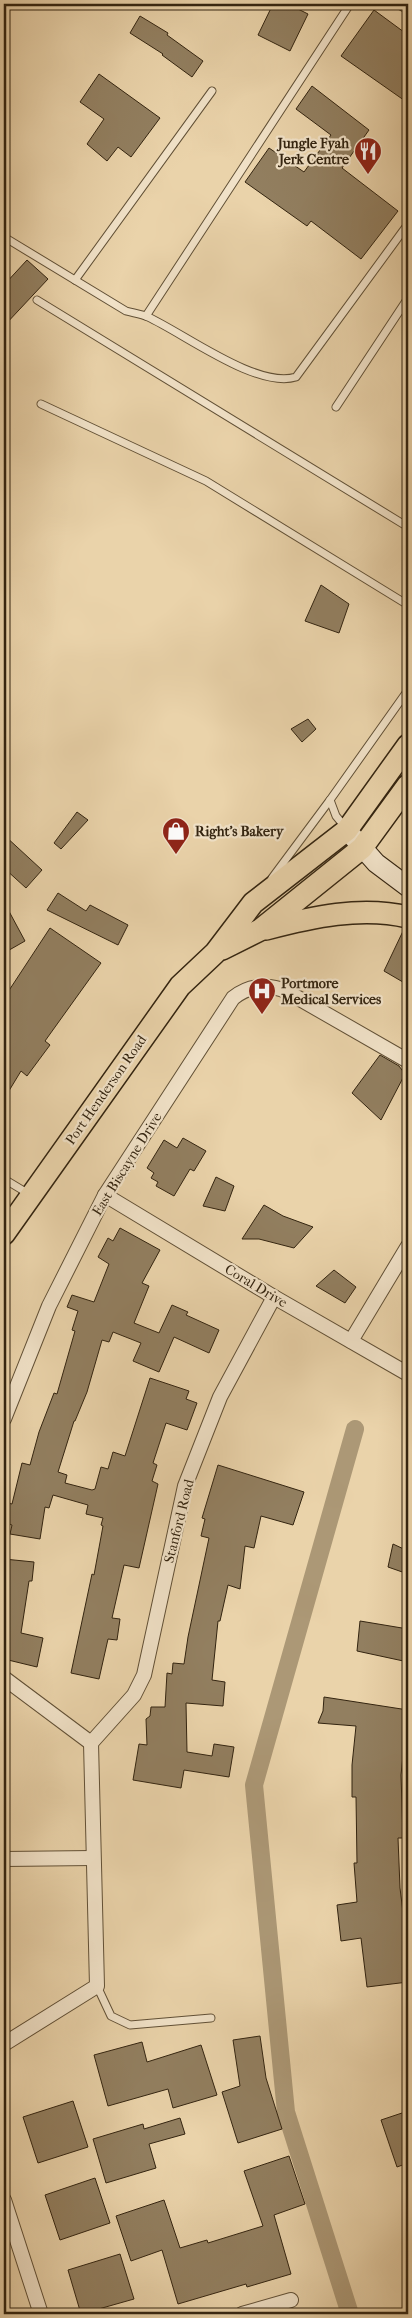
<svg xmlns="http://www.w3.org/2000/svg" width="412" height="2318" font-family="'IM FELL French Canon',serif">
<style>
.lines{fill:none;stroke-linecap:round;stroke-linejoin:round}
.canal{stroke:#ac9876;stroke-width:18}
.building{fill:#927f60;stroke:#332410}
.lane-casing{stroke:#615036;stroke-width:9}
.street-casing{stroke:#615036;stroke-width:16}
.secondary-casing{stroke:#332410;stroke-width:21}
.primary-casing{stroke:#332410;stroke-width:24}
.lane{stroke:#f1e2c8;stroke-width:7}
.street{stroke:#f1e2c8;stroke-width:14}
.secondary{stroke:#f1e2c8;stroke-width:19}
.primary{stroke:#ead3aa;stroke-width:21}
.labels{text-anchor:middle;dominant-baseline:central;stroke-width:4.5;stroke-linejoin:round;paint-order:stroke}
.poi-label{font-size:14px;font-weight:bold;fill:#332410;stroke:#f1e2c8;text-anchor:start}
.street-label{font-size:14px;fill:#332410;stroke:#f1e2c8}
</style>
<rect width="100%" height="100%" fill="#ead3aa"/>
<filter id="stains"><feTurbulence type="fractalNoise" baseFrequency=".004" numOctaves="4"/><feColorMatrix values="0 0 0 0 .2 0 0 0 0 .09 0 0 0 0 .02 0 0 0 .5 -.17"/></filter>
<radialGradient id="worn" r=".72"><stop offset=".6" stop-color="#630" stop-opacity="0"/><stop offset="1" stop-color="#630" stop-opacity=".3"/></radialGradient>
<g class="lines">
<path class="canal" d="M350,2314L286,2112L254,1785L355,1429"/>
</g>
<g class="building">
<path d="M273,4H288L308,14L290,51L258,35Z"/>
<path d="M374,10L408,35V103L341,56Z"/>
<path d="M140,16L168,33L167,35L203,61L192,77L162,55L163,54L130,33Z"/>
<path d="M99,74L160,118L131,157L118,147L107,161L87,144L104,119L80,102Z"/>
<path d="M312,86L369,130L342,168L398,211L361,259L311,221L307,226L245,182L269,148L304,172L331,135L296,109Z"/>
<path d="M27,260L48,279L4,326V285Z"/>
<path d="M321,585L349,604L339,633L305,621Z"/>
<path d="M308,719L316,729L302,742L291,729Z"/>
<path d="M77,812L88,820L61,849L54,843Z"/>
<path d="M4,835L42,870L26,888L4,868Z"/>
<path d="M58,893L86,911L90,905L128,925L118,945L47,910Z"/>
<path d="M4,902L25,941L4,953Z"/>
<path d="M50,928L101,963L45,1041L50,1045L27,1076L21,1071L4,1099V998Z"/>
<path d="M404,929H408V985L384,971Z"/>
<path d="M380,1055L399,1066L405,1074L381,1120L352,1093Z"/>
<path d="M183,1138L206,1151L194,1171L190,1169L174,1196L156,1186L158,1182L151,1178L154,1173L147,1168L164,1140L177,1148Z"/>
<path d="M216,1177L234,1186L225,1211L203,1206Z"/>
<path d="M264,1205L283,1216L313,1227L294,1248L259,1239H242Z"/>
<path d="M120,1228L160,1250L142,1283L149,1286L134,1323L159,1333L172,1305L188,1312L186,1315L219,1330L209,1353L174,1337L159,1372L133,1361L141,1343L113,1332L109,1342L102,1340L87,1392L75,1421H74L58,1472L67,1475L65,1483L92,1490L95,1489L101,1467L108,1469L113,1452L125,1456L150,1378L189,1391L186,1399L197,1403L187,1430L166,1423L153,1463L157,1465L152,1481L158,1484L139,1568L124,1565L112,1618L120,1619L117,1640L108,1639L99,1679L71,1673L92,1574L94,1575L103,1526L101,1525L103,1518L86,1514L88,1505L53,1495L49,1508L45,1507L40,1539L10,1534L12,1525L4,1523L8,1503L12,1504L22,1463L30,1465L39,1432L54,1393L57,1394L75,1331L72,1330L78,1311L67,1307L72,1295L94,1302L109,1264L98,1257L108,1238L113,1241Z"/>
<path d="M334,1270L356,1287L345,1303L316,1286Z"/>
<path d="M218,1465L304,1492L293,1525L261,1516L254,1548L245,1546L240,1589L228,1585L220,1621H218L212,1680L225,1682L223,1706L186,1703L187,1752L212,1756L214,1744L234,1747L229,1777L184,1770L181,1788L133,1780L139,1744L147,1745L146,1719L150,1716L151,1707H165L167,1673L172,1674L173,1663L184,1664L188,1637L209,1538L201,1536L205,1519L202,1518Z"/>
<path d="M393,1544L408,1551V1574L388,1567Z"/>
<path d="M4,1559L34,1562L32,1581H29L21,1633L43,1638L37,1667L4,1659Z"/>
<path d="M360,1621L408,1629V1662L357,1651Z"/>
<path d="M324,1697L408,1710V1737H405L401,1775L403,1838H398L400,1888L408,1953V1982L367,1987L361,1938L341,1941L337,1905L357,1902L354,1863H357L356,1797H352V1765L356,1726L318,1723L323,1711Z"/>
<path d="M260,2036L266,2078L282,2129L238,2143L222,2092L240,2086L233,2040Z"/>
<path d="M142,2042L147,2062L201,2045L217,2095L173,2108L168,2089L108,2106L94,2055Z"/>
<path d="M73,2101L88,2147L38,2163L23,2117Z"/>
<path d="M408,2111V2163L397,2167L381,2120Z"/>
<path d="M180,2118L185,2134L149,2144L156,2168L106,2183L93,2139L143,2124L144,2129Z"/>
<path d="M289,2156L305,2204L274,2215L291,2274L247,2287L246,2284L178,2304L162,2250L131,2261L116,2216L164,2200L180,2248L207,2240L208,2243L263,2226L244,2171Z"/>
<path d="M95,2178L110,2223L60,2240L45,2195Z"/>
<path d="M120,2254L134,2299L81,2314L68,2270Z"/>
</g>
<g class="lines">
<g class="lane-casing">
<g id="lane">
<path d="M397,4L408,10"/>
<path d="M4,237L126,311C133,313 142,314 148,317C185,334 257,389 296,377L408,224"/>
<path d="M75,280L212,91"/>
<path d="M37,300L408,527"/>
<path d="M146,316L350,4"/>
<path d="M41,404L206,481L408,605"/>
<path d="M336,407L408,298"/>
<path d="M330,800L336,816L346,828"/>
<path d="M272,878L330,800L408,690"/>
<path d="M4,1179L29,1194"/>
<path d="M97,1986L111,2016L130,2025L211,2018"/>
</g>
</g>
<g class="street-casing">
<g id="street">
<path d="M105,1195L274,1297L408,1374"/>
<path d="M351,1341L408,1246"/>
<path d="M4,1419L49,1306L105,1195L233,998C249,985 268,984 286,991L408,1061"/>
<path d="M4,1678L91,1743"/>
<path d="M91,1743L134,1695L144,1675L185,1486L220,1397L274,1297"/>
<path d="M4,1859L93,1858"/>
<path d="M4,2044L97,1986L91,1743"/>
<path d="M4,2200L41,2314"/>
<path d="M242,2314L291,2300"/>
</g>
</g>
<g class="secondary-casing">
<path id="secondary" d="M353,837L376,863L408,887"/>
</g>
<g class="primary-casing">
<g id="primary">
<path d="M266,929C312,917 361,906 408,917"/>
<path d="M222,949L260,930L362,848L408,785"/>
<path d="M4,1234L180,986L215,953L253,903L347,830L408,745"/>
</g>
</g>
<use href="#lane" class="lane"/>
<use href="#street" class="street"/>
<use href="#secondary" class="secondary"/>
<use href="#primary" class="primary"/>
</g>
<defs>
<g id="restaurant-pin" transform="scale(1.4375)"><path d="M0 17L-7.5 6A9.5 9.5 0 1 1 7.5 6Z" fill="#8f2418" stroke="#f1e2c8"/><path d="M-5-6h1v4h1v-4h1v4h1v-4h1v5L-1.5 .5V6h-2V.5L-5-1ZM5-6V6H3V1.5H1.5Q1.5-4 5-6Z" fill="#fff"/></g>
<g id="shop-pin" transform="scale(1.4375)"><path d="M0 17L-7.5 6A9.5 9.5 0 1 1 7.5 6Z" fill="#8f2418" stroke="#f1e2c8"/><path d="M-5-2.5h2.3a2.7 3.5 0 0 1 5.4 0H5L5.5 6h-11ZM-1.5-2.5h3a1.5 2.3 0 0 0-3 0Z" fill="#fff"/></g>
<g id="hospital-pin" transform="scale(1.4375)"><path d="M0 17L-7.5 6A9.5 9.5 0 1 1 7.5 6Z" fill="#8f2418" stroke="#f1e2c8"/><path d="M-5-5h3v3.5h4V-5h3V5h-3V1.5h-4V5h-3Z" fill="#fff"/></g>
</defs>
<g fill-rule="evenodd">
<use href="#restaurant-pin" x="368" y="151"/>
<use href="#shop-pin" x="176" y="831"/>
<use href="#hospital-pin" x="262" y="991"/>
</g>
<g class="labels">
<g class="poi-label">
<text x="349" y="143" text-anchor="end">Jungle Fyah<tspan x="349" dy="16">Jerk Centre</tspan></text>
<text x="195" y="831">Right's Bakery</text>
<text x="281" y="983">Portmore<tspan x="281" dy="16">Medical Services</tspan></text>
</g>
<g class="street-label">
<text transform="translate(106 1090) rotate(-55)">Port Henderson Road</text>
<text transform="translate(127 1164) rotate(-58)">East Biscayne Drive</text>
<text transform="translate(256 1286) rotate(31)">Coral Drive</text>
<text transform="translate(179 1521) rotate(-76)">Stanford Road</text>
</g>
</g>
<rect width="412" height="2318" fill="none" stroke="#ead3aa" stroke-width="20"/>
<rect x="5" y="5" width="402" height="2308" fill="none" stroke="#332410" stroke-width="2.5"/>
<rect x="10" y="10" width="392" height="2298" fill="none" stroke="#332410"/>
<rect width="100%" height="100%" filter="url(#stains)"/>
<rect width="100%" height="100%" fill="url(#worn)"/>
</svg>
